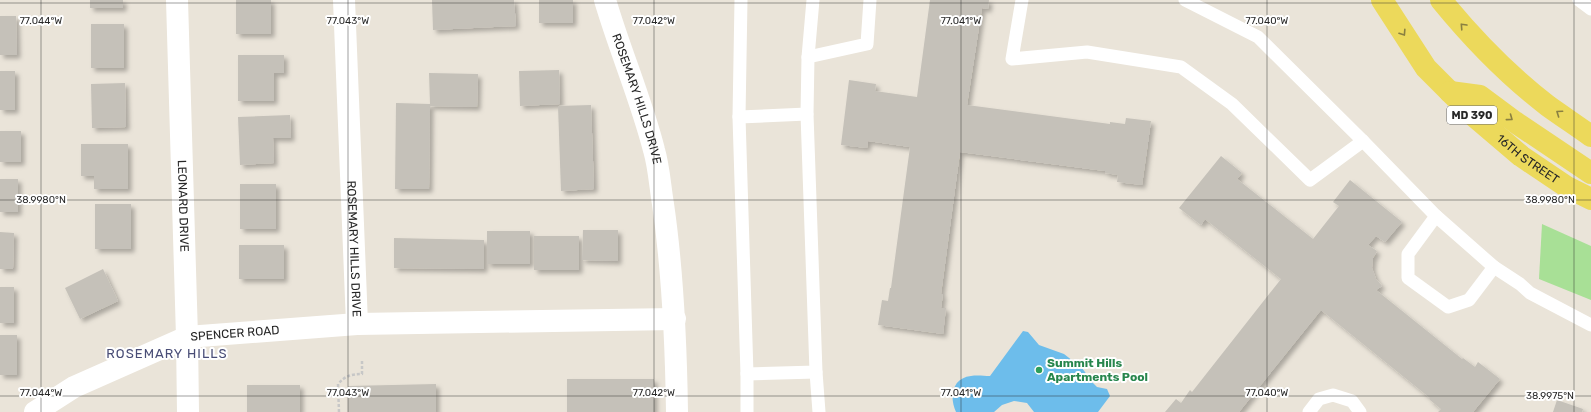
<svg xmlns="http://www.w3.org/2000/svg" width="1591" height="412" font-family="Rubik,sans-serif">
<style>
.green{fill:#a8e096}
.water{fill:#6dbdeb}
.building{fill:#c5c1b9;filter:url(#shadow)}
.lines{fill:none;stroke-linecap:round;stroke-linejoin:round}
.path{stroke:#c7c7c7;stroke-width:2.5;stroke-dasharray:3 2;stroke-linecap:butt}
.lane{stroke:#fff;stroke-width:13}
.street{stroke:#fff;stroke-width:22}
.primary{stroke:#ecd95b;stroke-width:22}
.oneway{stroke:#8a8041}
.ticks{fill:none;stroke:#272727;stroke-width:1;stroke-opacity:0.45}
.leisure-dot{fill:#2e9e5b;stroke:#fff;stroke-width:1.5}
.labels{text-anchor:middle;dominant-baseline:central;stroke-width:4;stroke-linejoin:round;paint-order:stroke}
.shield{fill:#fff;stroke:#686868;stroke-width:1}
.shield-label{font-size:11px;font-weight:bold;fill:#272727}
.street-label{font-size:12px;fill:#272727;stroke:#fff}
.leisure-label{font-size:12px;font-weight:bold;fill:#27864d;stroke:#fff;text-anchor:start}
.neighbourhood-label{font-size:13px;letter-spacing:1px;fill:#494d76;stroke:#fff}
.ticks-label{font-size:10px;text-anchor:middle;fill:#272727;stroke:#fff;stroke-width:4;stroke-linejoin:round;paint-order:stroke}
</style>
<defs>
<filter id="shadow"><feDropShadow dx="3.5" dy="3.5" stdDeviation="2" flood-color="#0004"/></filter>
</defs>
<rect width="100%" height="100%" fill="#eae4d9"/>
<path class="green" d="M1542,224L1591,246V300L1539,279Z"/>
<path class="water" d="M1023,331L1028,332L1039,345L1064,354L1082,368L1093,383L1097,387L1107,389L1110,396L1098,412H1034L1027,403L1014,401L1002,405L994,412H956C949,397 952,378 971,376C977,375 984,376 990,376Z"/>
<g class="building">
<rect x="90" y="0" width="33" height="8"/>
<rect x="236" y="0" width="35" height="34"/>
<path d="M432,0H514L516,26L433,30Z"/>
<rect x="539" y="0" width="34" height="23"/>
<path d="M930,0H989L988,9L982,8L967,105L1110,124V122L1125,124L1126,118L1151,121L1142,185L1117,182L1118,175L1105,173V171L960,152L941,294H943L941,308H946L943,334L878,325L882,300L888,301L890,288H891L910,147L868,141L867,148L841,145L849,80L876,84L875,91L917,97Z"/>
<path d="M0,16H16L17,55H0Z"/>
<rect x="91" y="24" width="33" height="44"/>
<path d="M238,55H284V73H274V101H238Z"/>
<path d="M559,70L560,104L520,106L519,71Z"/>
<rect x="0" y="71" width="15" height="39"/>
<path d="M429,73L478,74L477,107L430,106L429,189H395L396,103L430,104Z"/>
<path d="M125,83L126,127L92,128L91,84Z"/>
<path d="M591,105L594,189L561,191L558,106Z"/>
<path d="M290,115L291,138H273L274,163L240,165L238,117Z"/>
<rect x="0" y="131" width="21" height="31"/>
<path d="M81,144H128V189H94V176H81Z"/>
<path d="M1221,156L1242,173L1237,179L1313,239L1339,206L1333,202L1350,180L1402,222L1385,242L1376,236L1368,245L1377,251L1373,258L1372,268L1376,279L1382,286L1376,290L1462,359L1463,358L1475,367L1478,362L1500,379L1473,412H1438L1441,409L1430,400V398L1321,310L1239,412H1165L1176,399L1181,403L1190,390L1192,392L1281,279L1205,219L1201,225L1179,208Z"/>
<rect x="0" y="179" width="18" height="33"/>
<rect x="240" y="184" width="36" height="45"/>
<rect x="95" y="204" width="36" height="45"/>
<path d="M583,230H618V261L582,260Z"/>
<rect x="487" y="231" width="43" height="33"/>
<path d="M0,232L14,233L13,269H0Z"/>
<rect x="534" y="236" width="45" height="34"/>
<path d="M394,238L484,240V269L394,268Z"/>
<rect x="239" y="245" width="45" height="34"/>
<path d="M103,269L118,301L80,319L65,288Z"/>
<rect x="0" y="287" width="14" height="36"/>
<rect x="0" y="335" width="17" height="40"/>
<rect x="567" y="379" width="87" height="33"/>
<path d="M436,384V412H348V386Z"/>
<rect x="247" y="385" width="53" height="27"/>
<path d="M1557,400L1583,409L1582,412H1553Z"/>
</g>
<g class="lines">
<path class="path" d="M339,412L338,384C345,376 351,374 362,374V359"/>
<g class="lane">
<path d="M741,0L739,117L747,374V412"/>
<path d="M1022,0L1012,59L1087,52L1181,67L1232,104L1310,180L1363,141"/>
<path d="M1185,0L1258,37L1363,141L1436,216L1494,267L1520,284L1530,293L1591,325"/>
<path d="M1579,0L1591,9"/>
<path d="M808,57L867,44L870,0"/>
<path d="M739,117L807,114"/>
<path d="M1436,216L1408,254V278L1448,307L1469,300L1494,267"/>
<path d="M816,372L819,412"/>
<path d="M747,374L816,372L807,114L808,57L813,0"/>
<path d="M1309,412L1319,399L1333,395L1352,401L1360,412"/>
</g>
<g class="street">
<path id="s1" d="M177,0L187,337L188,412"/>
<path id="s2" d="M344,0L357,324"/>
<path id="s3" d="M605,0C620,51 641,99 654,150C659,167 660,186 663,204C673,273 676,342 677,412"/>
<path id="s4" d="M35,412L74,387L187,337L357,324L675,319"/>
</g>
<g class="primary">
<path id="s5" d="M1382,0L1426,68L1474,116L1521,156L1567,187L1591,199"/>
<path d="M1441,0C1472,38 1509,76 1548,106C1562,116 1577,126 1591,136"/>
<path d="M1450,92L1480,96L1515,122L1591,173"/>
</g>
</g>
<defs><path id="oneway-chevron" d="M-2-3.5L2.5 0L-2 3.5" fill="none" stroke-width="1.6" stroke-linecap="round" stroke-linejoin="round"/></defs>
<g class="oneway">
<use href="#oneway-chevron" transform="translate(1463 26) rotate(-133)"/>
<use href="#oneway-chevron" transform="translate(1403 33) rotate(57)"/>
<use href="#oneway-chevron" transform="translate(1559 113) rotate(-145)"/>
<use href="#oneway-chevron" transform="translate(1510 118) rotate(36)"/>
</g>
<path class="ticks" d="M41,0V412M348,0V412M654,0V412M961,0V412M1267,0V412M1574,0V412M0,3H1591M0,200H1591M0,396H1591"/>
<circle class="leisure-dot" cx="1039" cy="370" r="4"/>
<g class="labels">
<rect class="shield" x="1447" y="106" width="50" height="18" rx="3"/>
<g class="shield-label">
<text x="1472" y="115">MD 390</text>
</g>
<g class="street-label">
<text stroke="none"><textPath href="#s3" startOffset="104">ROSEMARY HILLS DRIVE</textPath></text>
<text stroke="none"><textPath href="#s5" startOffset="218">16TH STREET</textPath></text>
<text stroke="none"><textPath href="#s1" startOffset="206">LEONARD DRIVE</textPath></text>
<text stroke="none"><textPath href="#s2" startOffset="249">ROSEMARY HILLS DRIVE</textPath></text>
<text stroke="none"><textPath href="#s4" startOffset="218">SPENCER ROAD</textPath></text>
</g>
<g class="leisure-label">
<text x="1047" y="363">Summit Hills<tspan x="1047" dy="14">Apartments Pool</tspan></text>
</g>
<g class="neighbourhood-label">
<text x="167" y="353">ROSEMARY HILLS</text>
</g>
</g>
<g class="ticks-label">
<text x="41" y="24">77.044°W</text>
<text x="348" y="24">77.043°W</text>
<text x="654" y="24">77.042°W</text>
<text x="961" y="24">77.041°W</text>
<text x="1267" y="24">77.040°W</text>
<text x="41" y="203">38.9980°N</text>
<text x="1550" y="203">38.9980°N</text>
<text x="41" y="396">77.044°W</text>
<text x="348" y="396">77.043°W</text>
<text x="654" y="396">77.042°W</text>
<text x="961" y="396">77.041°W</text>
<text x="1267" y="396">77.040°W</text>
<text x="1550" y="399">38.9975°N</text>
</g>
</svg>
